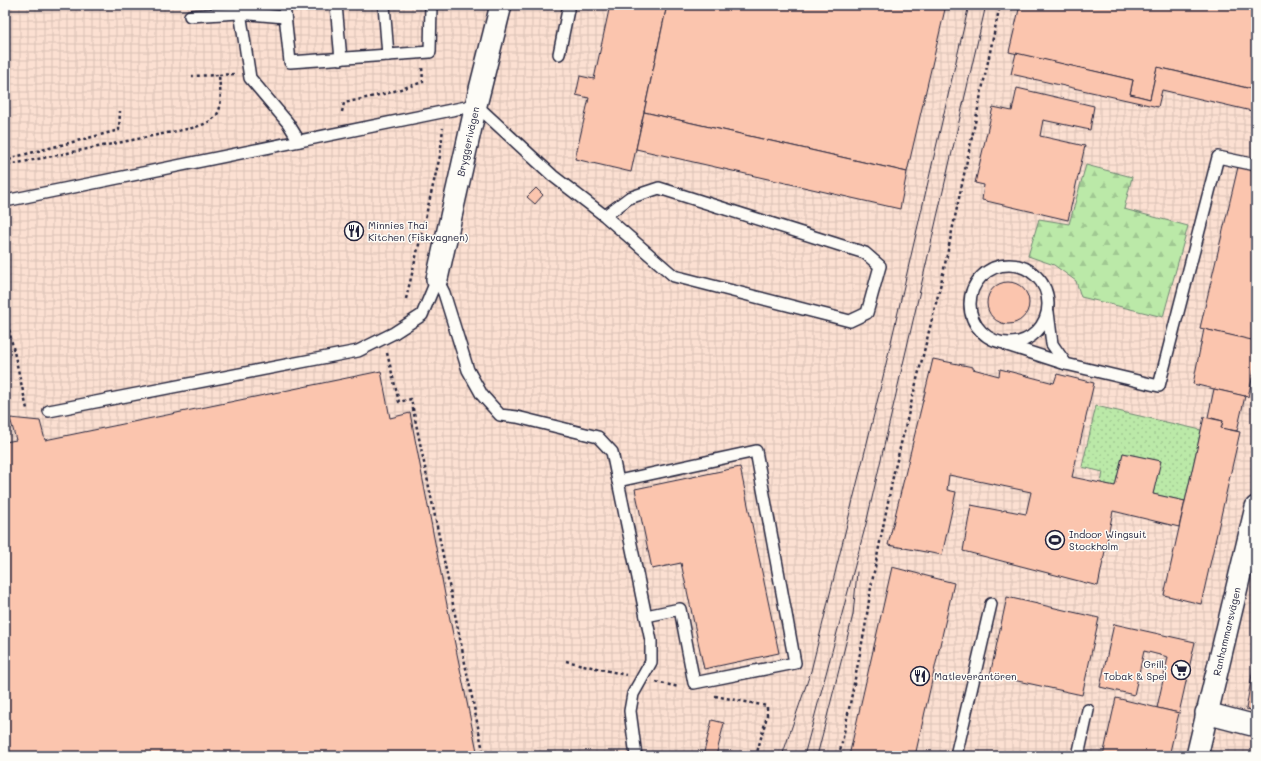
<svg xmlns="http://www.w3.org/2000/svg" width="1261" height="761" font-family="Mali,sans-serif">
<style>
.industrial{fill:url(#industrial-grid)}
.grass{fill:url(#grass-dots);stroke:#6e8672}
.forest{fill:url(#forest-firs);stroke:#6e8672}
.building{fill:#fbc5ae;stroke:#22223b}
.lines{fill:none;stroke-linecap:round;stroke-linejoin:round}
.lane-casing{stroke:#22223b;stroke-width:14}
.street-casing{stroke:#22223b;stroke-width:24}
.path{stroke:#22223b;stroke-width:2.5;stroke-dasharray:3 3;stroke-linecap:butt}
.lane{stroke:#fdfcf7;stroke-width:11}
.street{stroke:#fdfcf7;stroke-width:21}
.tram{stroke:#22223b;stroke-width:1}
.labels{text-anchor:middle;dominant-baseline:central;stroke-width:3;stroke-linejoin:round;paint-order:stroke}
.street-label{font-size:10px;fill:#22223b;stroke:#fdfcf7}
.poi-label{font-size:10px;fill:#22223b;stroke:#fdfcf7;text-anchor:start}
</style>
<defs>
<pattern id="industrial-grid" width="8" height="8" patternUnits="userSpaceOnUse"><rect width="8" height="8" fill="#fce0d2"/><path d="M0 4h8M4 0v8" fill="none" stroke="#d8c0b5"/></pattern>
<pattern id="grass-dots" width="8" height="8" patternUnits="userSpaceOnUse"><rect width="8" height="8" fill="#bbe9a8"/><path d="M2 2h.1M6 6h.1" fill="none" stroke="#a0c892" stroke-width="1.8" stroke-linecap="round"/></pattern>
<pattern id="forest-firs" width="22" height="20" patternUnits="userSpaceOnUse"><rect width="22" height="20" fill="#bbe9a8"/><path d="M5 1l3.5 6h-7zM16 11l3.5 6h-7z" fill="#a0c892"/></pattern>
</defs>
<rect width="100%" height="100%" fill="#fcece1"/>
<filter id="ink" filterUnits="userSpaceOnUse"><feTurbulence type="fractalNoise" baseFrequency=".025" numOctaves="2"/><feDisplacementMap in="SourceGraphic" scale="8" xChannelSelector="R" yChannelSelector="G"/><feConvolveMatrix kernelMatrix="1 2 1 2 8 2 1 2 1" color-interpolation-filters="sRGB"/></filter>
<g filter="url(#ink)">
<rect class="industrial" x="5" y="5" width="1251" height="751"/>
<path class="grass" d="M1096,406L1201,430L1185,501L1153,494L1160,461L1123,453L1115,486L1101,483L1103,472L1082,467Z"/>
<path class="forest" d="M1086,165L1132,177L1124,209L1188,226L1163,317L1081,297L1076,281L1054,265L1028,256L1039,219L1069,224Z"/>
<g class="building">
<path d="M610,5H667L631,172L575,159L589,98L576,95L580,76L594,79Z"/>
<path d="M667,5H946L907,172L644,112Z"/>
<path d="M1020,5H1256V90L1157,67L1150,99L1130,94L1133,80L1009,52Z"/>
<path d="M1016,53L1133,80L1130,94L1150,99L1157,67L1256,90V112L1162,90L1158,107L1011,74Z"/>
<path d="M1017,88L1094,106L1090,130L1043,120L1040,136L1085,146L1068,220L982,200L984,185L975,183L993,107L1012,111Z"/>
<path d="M644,112L907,172L900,209L636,149Z"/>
<path d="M1238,167L1256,171V329L1253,341L1200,328Z"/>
<path d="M536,188L543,195L535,204L527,197Z"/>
<circle cx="1008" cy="303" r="21"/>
<path d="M1204,329L1256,341V362L1248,397L1193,384Z"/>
<path d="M933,359L973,367V369L999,376L1000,369L1054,383L1057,374L1094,383L1072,477L1115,486L1123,453L1161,461L1153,494L1185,501L1179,527L1113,511L1098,586L963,551L971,505L1002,511L1005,510L1026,514L1031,492L949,475L947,490L956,492L942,555L888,545Z"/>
<path d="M381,371L390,418L410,413L447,605L478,756H5V442L16,440L10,418L40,421L45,440Z"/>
<path d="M1214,389L1245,396L1237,431L1221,428L1223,421L1208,417Z"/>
<path d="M1204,417L1223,421L1221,428L1240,432L1201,604L1164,595Z"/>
<path d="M740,467L779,653L704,669L681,563L652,569L635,489Z"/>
<path d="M892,567L954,583L915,756H849Z"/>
<path d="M1007,597L1099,618L1082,695L990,675Z"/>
<path d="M1114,624L1195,642L1179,713L1157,708L1168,657L1144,651L1134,695L1100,687Z"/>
<path d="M1256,652V711L1246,709Z"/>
<path d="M1116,698L1179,713L1169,756H1103Z"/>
<path d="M712,720L724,723L716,756H703Z"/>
</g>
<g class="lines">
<g class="lane-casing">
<g id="lane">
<path d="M239,5L250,78L288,123L299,141"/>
<path d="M284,5L290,62L430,52L431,5"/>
<path d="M336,5L341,59"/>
<path d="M384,5L388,55"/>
<path d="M190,16L239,13L285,17"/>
<path d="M559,54L569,5"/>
<path d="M5,201L476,105L553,176L605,216L674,276L850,321L867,313L880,266L865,253L659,188L629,198L605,216"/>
<circle cx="1009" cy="304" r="39"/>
<path d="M437,279L444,293L468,370L482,395L500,415L517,417L598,437L612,452L651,641V662L633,694L630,711L636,756"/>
<path d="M1048,312L1052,344L1066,364L1159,386L1218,157L1256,165"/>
<path d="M1007,345L1066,364"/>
<path d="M49,411L358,351L394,333L422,315L437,279"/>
<path d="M618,481L756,451L795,663L694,683L680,609L646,616"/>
<path d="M957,751L991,604"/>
<path d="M1078,756L1088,710"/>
</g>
</g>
<g class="street-casing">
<g id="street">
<path id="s1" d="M437,279L476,105L501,5"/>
<path d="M1206,713L1256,726"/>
<path id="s2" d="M1197,756L1256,507"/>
</g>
</g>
<g class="path">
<path d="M219,75L234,74"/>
<path d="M342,112L344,103L388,93L423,82L422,67"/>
<path d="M8,165L192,128C227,119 221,105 219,75L192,76"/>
<path d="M5,172L11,158L119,130L120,111"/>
<path d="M406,299L440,156L443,128"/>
<path d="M5,312L27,409"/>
<path d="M5,341L11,340"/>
<path d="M387,353L399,402L411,399L484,756"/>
<path d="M566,661L626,675"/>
<path d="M656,682L679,687"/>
<path d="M715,696L767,706V716L756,756"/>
<path d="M839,756L849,709L865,628L871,587L894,472L941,283L1000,5"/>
</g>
<use href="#lane" class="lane"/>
<use href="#street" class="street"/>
<g class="tram">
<path d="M782,756L811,671L879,394L969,5"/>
<path d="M804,756L866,524L986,5"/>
<path d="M817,756L853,615L857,572"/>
</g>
</g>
</g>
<defs>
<g id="restaurant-ring" transform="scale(1)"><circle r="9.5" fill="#fdfcf7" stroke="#22223b" stroke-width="1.5"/><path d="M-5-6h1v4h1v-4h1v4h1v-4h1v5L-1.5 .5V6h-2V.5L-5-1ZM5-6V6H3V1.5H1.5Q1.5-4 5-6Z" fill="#22223b"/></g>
<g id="stadium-ring" transform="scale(1)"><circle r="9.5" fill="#fdfcf7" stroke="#22223b" stroke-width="1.5"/><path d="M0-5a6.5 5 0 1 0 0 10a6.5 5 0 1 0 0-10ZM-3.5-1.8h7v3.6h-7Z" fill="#22223b"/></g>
<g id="supermarket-ring" transform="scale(1)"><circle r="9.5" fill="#fdfcf7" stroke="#22223b" stroke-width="1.5"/><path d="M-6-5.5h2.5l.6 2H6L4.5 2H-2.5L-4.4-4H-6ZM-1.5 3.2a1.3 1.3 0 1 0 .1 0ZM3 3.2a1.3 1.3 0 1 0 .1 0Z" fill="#22223b"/></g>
</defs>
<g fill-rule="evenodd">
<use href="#restaurant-ring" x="354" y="231"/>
<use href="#stadium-ring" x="1055" y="540"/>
<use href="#supermarket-ring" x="1181" y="670"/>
<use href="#restaurant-ring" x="920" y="676"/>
</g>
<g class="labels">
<g class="street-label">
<text stroke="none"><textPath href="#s1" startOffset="141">Bryggerivägen</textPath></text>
<text stroke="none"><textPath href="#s2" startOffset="128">Ranhammarsvägen</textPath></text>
</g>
<g class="poi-label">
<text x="368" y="225">Minnies Thai<tspan x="368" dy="12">Kitchen (Fiskvagnen)</tspan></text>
<text x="1069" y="534">Indoor Wingsuit<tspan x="1069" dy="12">Stockholm</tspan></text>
<text x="1167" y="664" text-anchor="end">Grill,<tspan x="1167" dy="12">Tobak &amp; Spel</tspan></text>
<text x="934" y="676">Matleverantören</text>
</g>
</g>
<rect width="1261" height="761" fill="none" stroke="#fdfcf7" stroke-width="20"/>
<rect x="10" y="10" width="1241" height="741" fill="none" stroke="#22223b" stroke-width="1.5" filter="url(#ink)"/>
</svg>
